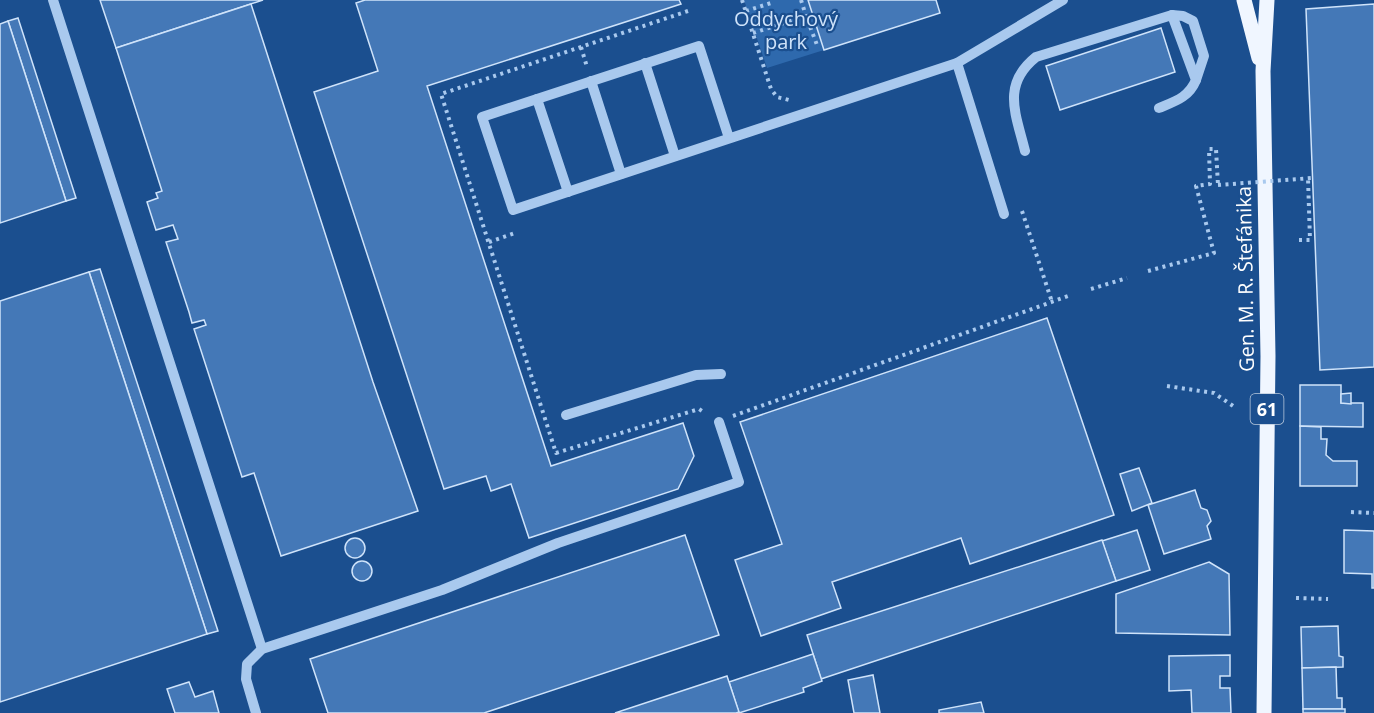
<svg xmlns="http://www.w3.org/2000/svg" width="1374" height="713" font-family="'Open Sans',sans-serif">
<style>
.green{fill:#2e69ad}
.building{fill:#4478b7;stroke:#cfe3fa;stroke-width:1.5}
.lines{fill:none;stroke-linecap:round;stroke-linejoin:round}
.path{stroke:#a9c9ee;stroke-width:4;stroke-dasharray:3 4.5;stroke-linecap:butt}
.minor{stroke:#a9c9ee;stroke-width:10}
.major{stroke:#f0f6ff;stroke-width:15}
.path-bridge{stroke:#a9c9ee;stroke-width:4;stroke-dasharray:3 4.5;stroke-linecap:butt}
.labels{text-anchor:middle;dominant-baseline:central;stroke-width:4.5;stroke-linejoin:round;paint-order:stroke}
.shield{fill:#1b4f8f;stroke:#bbcadd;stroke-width:1.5}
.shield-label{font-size:18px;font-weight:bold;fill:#fff}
.park-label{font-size:20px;fill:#cfe3fa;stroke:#1b4f8f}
.street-label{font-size:20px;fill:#fff;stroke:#1b4f8f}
</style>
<rect width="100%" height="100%" fill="#1b4f8f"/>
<path class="green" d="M744,0H808L824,50L767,68Z"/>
<g class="building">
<path d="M100,0H263L116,48Z"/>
<path d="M365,0H679L681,4L427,86L551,466L683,423L694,456L678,489L529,538L511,484L491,491L486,476L444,489L314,92L378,71L356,3Z"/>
<path d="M808,0H936L940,13L824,50Z"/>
<path d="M251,4L373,382L418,511L281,556L254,473L242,477L194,329L206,325L204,320L192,323L189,312L166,242L178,239L173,225L156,230L147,202L158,198L156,193L162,191L116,48Z"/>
<path d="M1374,4V367L1320,370L1306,9Z"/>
<path d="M18,18L76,198L66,201L8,21Z"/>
<path d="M8,21L66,201L0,223V24Z"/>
<path d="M1161,28L1175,72L1060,110L1046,66Z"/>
<path d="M100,269L218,631L207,634L89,272Z"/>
<path d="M89,272L207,634L0,702V301Z"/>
<path d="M1047,318L1114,515L970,564L961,538L832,582L841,608L761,636L735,560L782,544L740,422Z"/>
<path d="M1300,385H1341V403H1363V427L1300,426Z"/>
<path d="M1351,393V404L1341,403V394Z"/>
<path d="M1300,426L1321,427V439H1327L1326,455L1333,461H1357V486H1300Z"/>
<path d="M1139,468L1152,503L1132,511L1120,474Z"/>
<path d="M1195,490L1201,508L1207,510L1211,521L1207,526L1211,539L1164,554L1148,505Z"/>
<path d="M1137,530L1150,570L1116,581L1102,541Z"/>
<path d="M1344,530L1374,531V588H1372V574L1344,573Z"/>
<path d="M685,535L719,635L484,713H328L310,659Z"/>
<circle cx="355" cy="548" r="10"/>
<path d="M1102,540L1116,581L821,679L807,635Z"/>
<circle cx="362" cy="571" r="10"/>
<path d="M1209,562L1229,574L1230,635L1116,633V594Z"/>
<path d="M1338,626L1339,656L1343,657V667L1302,668L1301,627Z"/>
<path d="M813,654L822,681L803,688L804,692L739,713L729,682Z"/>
<path d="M1230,655V676H1220V688H1230L1231,713H1192L1191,690L1169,691V656Z"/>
<path d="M1336,667L1337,698H1342V709H1303L1302,668Z"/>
<path d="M873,675L880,713H854L848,680Z"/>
<path d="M727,676L739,712L736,713H615Z"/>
<path d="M189,682L195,697L213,691L219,713H175L167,689Z"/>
<path d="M981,702L984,713H939V710Z"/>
<rect x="1303" y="709" width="42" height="4"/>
</g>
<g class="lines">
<g class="path">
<path d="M742,0L771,89L777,97L789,100"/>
<path d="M801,0L806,16"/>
<path d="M688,11L441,94L556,453L699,409L705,413"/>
<path d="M746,11L771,3L770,0"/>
<path d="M753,33L806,16L817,45"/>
<path d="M581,47L587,67"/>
<path d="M1022,211L1052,302"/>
<path d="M1299,240H1310L1308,178"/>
<path d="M489,242L515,233"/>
<path d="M1148,271L1214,253L1196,186L1210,184L1209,149H1216L1218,185"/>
<path d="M1091,289L1127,278"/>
<path d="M1167,386L1214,393L1236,408"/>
<path d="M733,416L1071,295"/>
<path d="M1351,512L1374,513"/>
<path d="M1296,598L1328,599"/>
</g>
<g class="minor">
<path d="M53,0L262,649"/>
<path d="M1172,15L1183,16L1193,21L1204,56L1196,80"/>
<path d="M645,63L675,156"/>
<path d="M957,63L1004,214"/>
<path d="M591,81L621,174"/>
<path d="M537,99L568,192"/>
<path d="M729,138L699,46L482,117L513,210L957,63L1063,0"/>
<path d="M1025,151C1016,114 1001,85 1036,57L1172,15L1196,80C1189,97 1176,101 1159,108"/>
<path d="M566,415L696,375L721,374"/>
<path d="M256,713L246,679L247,664L262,649L442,590L558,543L739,482L719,422"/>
</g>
<g class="major">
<path d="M1244,0L1259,58"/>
<path d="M1264,713L1268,356L1263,71L1267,0"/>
</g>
<path class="path-bridge" d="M1218,185L1312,178"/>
</g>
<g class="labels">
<rect class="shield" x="1250.5" y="394" width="33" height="30" rx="4.5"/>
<g class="shield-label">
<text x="1267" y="409">61</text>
</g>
<g class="park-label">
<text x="786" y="18">Oddychový<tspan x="786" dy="23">park</tspan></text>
</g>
<g class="street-label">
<text transform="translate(1245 279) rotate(-91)">Gen. M. R. Štefánika</text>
</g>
</g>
</svg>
